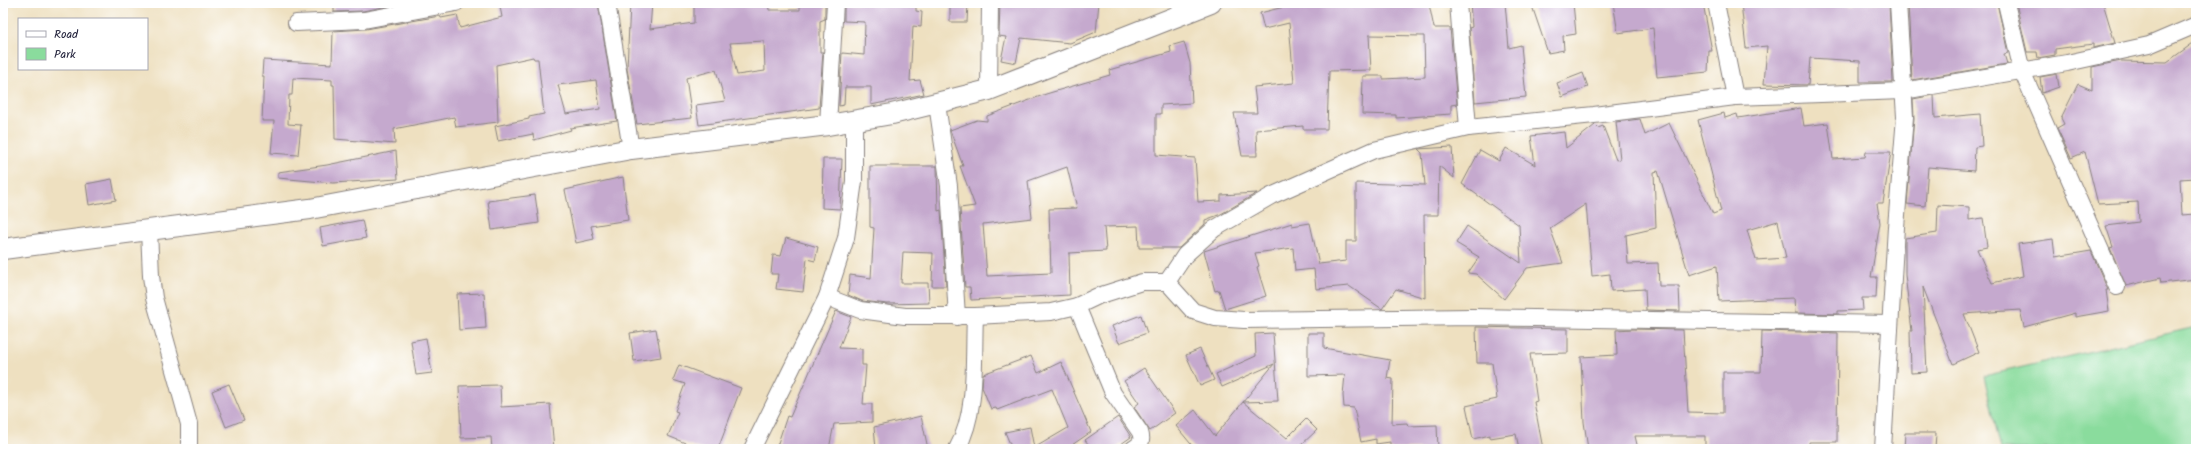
<svg xmlns="http://www.w3.org/2000/svg" width="2199" height="452" font-family="Kalam,sans-serif">
<style>
.green{fill:#8adc9d;stroke:#567f6c}
.building{fill:#c5a9ce;fill-rule:evenodd}
.lines{fill:none;stroke-linecap:round;stroke-linejoin:round}
.minor-casing{stroke:#88817e;stroke-width:18}
.tertiary-casing{stroke:#88817e;stroke-width:22}
.minor{stroke:#fff;stroke-width:16}
.tertiary{stroke:#fff;stroke-width:20}
</style>
<rect width="100%" height="100%" fill="#fff"/>
<filter id="ink" filterUnits="userSpaceOnUse"><feTurbulence type="fractalNoise" baseFrequency=".025" numOctaves="2"/><feDisplacementMap in="SourceGraphic" scale="8" xChannelSelector="R" yChannelSelector="G"/><feConvolveMatrix kernelMatrix="1 2 1 2 8 2 1 2 1" color-interpolation-filters="sRGB"/></filter>
<filter id="wash" filterUnits="userSpaceOnUse"><feTurbulence type="fractalNoise" baseFrequency=".012" numOctaves="4" result="noise"/><feDisplacementMap in="SourceGraphic" scale="16" xChannelSelector="R" yChannelSelector="G"/><feGaussianBlur stdDeviation="0.9" result="paint"/><feColorMatrix in="noise" values="0 0 0 0 0 0 0 0 0 0 0 0 0 0 0 0 0 1.4 0 .05"/><feComposite in="paint" operator="in"/></filter>
<g filter="url(#wash)">
<rect width="100%" height="100%" fill="#eee0c0"/>
<path class="green" d="M2196,327V449H2001L1984,376Z"/>
<g id="blocks">
<g class="building">
<path d="M334,3H404L363,11L334,12Z"/>
<path d="M520,3H598L617,121L570,128L571,130L534,140L533,134L498,141L495,126L529,119V117L544,114L538,59H534L533,57L496,65L498,122L456,127L454,117L394,129L395,144L335,139L334,85H332V80L293,78L292,95H289L288,124L301,125L298,155L271,153L274,121H262L264,76H262L263,60L332,64L333,31L366,29L440,16L441,18L457,15L460,28L502,17L500,7ZM596,80L600,109L566,114L558,85Z"/>
<path d="M630,3H652L650,29L694,23V3H768L769,10H800V3H825V19L820,21V52H823L819,108L699,125L696,105L725,101L716,70L686,78L692,118L637,124L627,69ZM764,41L765,71L737,75L730,43Z"/>
<path d="M844,3H916V11L922,12L921,27L913,26L910,81L920,80L924,94L871,105V87H845L844,105L839,106L842,53L864,55L865,22L844,21Z"/>
<path d="M950,3H968L967,22H950Z"/>
<path d="M1000,3H1099L1096,32L1070,43L1021,38L1016,63L1001,60L1006,37L999,36Z"/>
<path d="M1309,3H1405L1406,6L1429,4L1434,28H1450L1457,104L1451,105V114L1396,118V115L1362,114L1363,76H1383V79L1425,77L1424,36L1369,35L1371,70L1329,71L1327,129H1303V126L1256,130L1257,156H1242L1234,113H1257L1254,87L1294,83L1289,23L1264,29L1260,13L1296,4Z"/>
<path d="M1470,3H1505L1509,48L1521,45L1526,97L1475,102L1469,28L1472,27Z"/>
<path d="M1531,3H1573L1576,34L1563,36L1564,50L1548,53Z"/>
<path d="M1613,3H1703L1712,51H1709L1708,72L1657,77L1653,28L1618,33Z"/>
<path d="M1741,3L1854,5L1855,3H1889L1893,82H1860V61L1810,58L1808,85L1764,84L1767,46L1746,48Z"/>
<path d="M1908,3H1997L2008,53L2004,54L2007,64L1912,80Z"/>
<path d="M2016,3H2103L2115,43L2093,48V44L2055,49V55L2038,58L2037,52H2027Z"/>
<path d="M2196,41V178L2180,179L2182,215L2196,214V279L2161,283L2160,278L2126,286L2110,248L2113,247L2106,226L2139,222L2138,202L2098,204L2085,152L2071,158L2057,128L2064,124L2061,118L2078,84L2092,90V67L2121,61L2167,62Z"/>
<path d="M1184,42L1190,63L1192,103L1161,105V114H1156V155L1195,158L1198,202L1221,201V195L1257,193L1221,214L1205,220V224L1179,248H1139L1138,226L1104,227L1106,251L1069,253L1070,295L971,300L970,287H965L960,208L975,206L960,166H963L950,130L977,120L987,121V116L1046,94L1110,75L1109,70L1171,52L1170,46ZM1067,167L1077,208L1049,209L1051,273L987,276L983,224L1032,218L1028,181Z"/>
<path d="M1583,73L1588,87L1562,97L1557,83Z"/>
<path d="M2057,74L2059,87L2042,93L2040,77Z"/>
<path d="M1934,95L1935,118L1980,114L1982,146L1975,147L1974,171L1928,167L1925,206L1907,204L1914,118L1913,99Z"/>
<path d="M1801,108L1804,126L1828,123L1833,159L1865,157L1866,152H1891L1883,203H1877L1880,223L1871,277H1877L1876,298H1862L1863,310L1838,311V314L1795,313L1794,298L1719,301L1717,266L1689,275L1658,171L1654,172L1656,228L1626,235L1628,264L1658,263L1659,286H1679L1680,311L1646,310L1645,289L1611,291L1610,274L1592,276L1586,204L1550,228L1563,263L1527,268L1504,299L1476,274L1468,273L1479,257L1456,243L1467,226L1521,263L1519,225L1462,184L1480,150L1499,161L1506,148L1535,165L1531,136L1564,132L1566,148L1595,125L1598,128L1603,126L1616,160L1620,159L1616,122L1640,119L1645,135L1669,123L1713,214L1721,211L1698,120L1724,113L1725,118L1737,114L1738,118ZM1778,221L1786,258L1756,260L1747,230Z"/>
<path d="M1452,147L1454,178L1439,166L1438,215H1424L1425,298L1396,289L1382,309L1349,286L1316,289L1314,269L1295,271L1293,248L1255,253L1259,266L1257,267L1266,296L1225,309L1219,290L1215,291L1204,251L1292,223V226L1310,223L1319,264L1346,261V241H1356V183L1425,185L1422,153L1418,149Z"/>
<path d="M396,151L398,179L333,183L278,178V172L327,165Z"/>
<path d="M823,159H842L840,209L822,208Z"/>
<path d="M870,166H937L938,211L941,210L946,286H932L933,253L903,252L901,283H928L929,303L887,304L862,301L848,295L850,275L871,278L874,228L870,227Z"/>
<path d="M623,177L628,220L591,226L594,239L576,243L565,190Z"/>
<path d="M112,179L116,200L89,205L86,184Z"/>
<path d="M535,195L539,223L492,230L488,201Z"/>
<path d="M1938,205L1969,207V220L1983,218L1987,247L1977,249L1992,283L2023,276L2018,244L2053,239L2055,257L2091,251L2108,290H2106L2109,311L2075,317V313L2024,327L2020,310L1964,314L1979,352L1953,364L1923,287L1927,372L1911,373L1910,331H1912L1905,275V238L1937,233Z"/>
<path d="M362,220L366,238L323,246L320,228Z"/>
<path d="M786,238L818,247L815,261L807,259L803,292L776,289L778,274H771L773,255L781,256Z"/>
<path d="M484,293L486,328L459,330L457,294Z"/>
<path d="M836,311L851,317L839,348L862,349V365H866L863,404H872V422L834,424L829,449H776L787,416L790,417Z"/>
<path d="M1141,315L1147,333L1119,343L1112,326Z"/>
<path d="M1476,327L1568,329V353L1530,354L1537,401L1534,402L1543,449H1519L1516,434L1490,438V435L1473,439L1466,406L1497,399L1492,363H1477Z"/>
<path d="M656,329L661,357L634,361L630,333Z"/>
<path d="M1633,329L1683,330L1688,412L1723,413V372H1761L1762,331L1838,333L1837,442H1809V449H1705V436H1635L1638,449H1588L1584,422L1581,357L1617,355L1616,330Z"/>
<path d="M1273,333L1278,401L1243,402L1274,364L1222,387L1216,374L1256,356L1255,334Z"/>
<path d="M1308,333H1324V348L1390,360L1387,378L1393,379L1392,424L1407,423L1408,426L1437,425L1438,449H1390V442L1376,444V439L1361,442L1354,408L1344,407L1343,395L1345,375L1308,376Z"/>
<path d="M426,338L432,373L416,375L411,341Z"/>
<path d="M1200,349L1214,380L1200,386L1186,355Z"/>
<path d="M1031,356L1038,373L1061,362L1091,432L1066,449H1012L1005,432L1030,427L1034,448L1068,428L1052,389L997,410L996,408L991,409L982,387L983,374Z"/>
<path d="M679,365L741,388L718,449H700L668,436L678,412L675,411L685,384L673,380Z"/>
<path d="M1144,368L1175,413L1150,431L1134,407L1139,403L1124,381Z"/>
<path d="M229,384L244,420L226,427L212,391Z"/>
<path d="M500,385L501,407L550,404L554,449H492L491,437L461,438L459,386Z"/>
<path d="M1243,402L1287,438L1306,419L1317,430L1299,447L1301,449H1195L1176,426L1195,410L1215,436Z"/>
<path d="M921,416L928,449H876L874,427Z"/>
<path d="M1118,417L1131,437L1114,449H1092L1085,440Z"/>
<path d="M1905,433H1936L1935,449H1904Z"/>
</g>
</g>
</g>
<g filter="url(#ink)">
<use href="#blocks" fill-opacity="0" stroke="#88817e" stroke-width="1"/>
<g class="lines">
<g class="minor-casing">
<g id="minor">
<path d="M607,3L631,149"/>
<path d="M1458,3L1468,128"/>
<path d="M1716,3L1735,97"/>
<path d="M2006,3L2022,71L2117,287"/>
<path d="M296,23L364,20L456,3"/>
<path d="M989,90L990,3"/>
<path d="M937,104L949,186L957,317"/>
<path d="M828,125L835,3"/>
<path d="M149,230L151,276L154,298L189,424V449"/>
<path d="M1167,282L1185,255L1214,229L1271,196L1374,150L1468,128L1594,115L1735,97L1903,91L2067,63L2149,45L2196,25"/>
<path d="M827,297L860,310L905,316H975L1051,312L1077,306L1098,296L1142,282H1167L1193,311L1215,318L1244,320L1472,317L1890,324"/>
<path d="M1077,306L1113,393L1140,432C1143,441 1141,444 1133,449"/>
<path d="M752,449L827,297L846,238L854,181V120"/>
<path d="M957,449C978,412 973,358 975,316"/>
<path d="M1883,449L1896,227L1905,117L1898,3"/>
</g>
</g>
<g class="tertiary-casing">
<path id="tertiary" d="M3,249L310,209L631,149L828,125L892,114L989,90L1211,3"/>
</g>
<use href="#minor" class="minor"/>
<use href="#tertiary" class="tertiary"/>
</g>
</g>
<rect width="2199" height="452" fill="none" stroke="#fff" stroke-width="16"/>
<rect x="18" y="18" width="130" height="52" fill="#ffffff" stroke="#a7a7b1"/>
<rect x="26" y="31" width="20" height="6" fill="#ffffff" stroke="#a7a7b1"/>
<text x="54" y="38" font-size="12" fill="#22223b">Road</text>
<rect x="26" y="48" width="20" height="12" fill="#8adc9d" stroke="#a7a7b1"/>
<text x="54" y="58" font-size="12" fill="#22223b">Park</text>
</svg>
